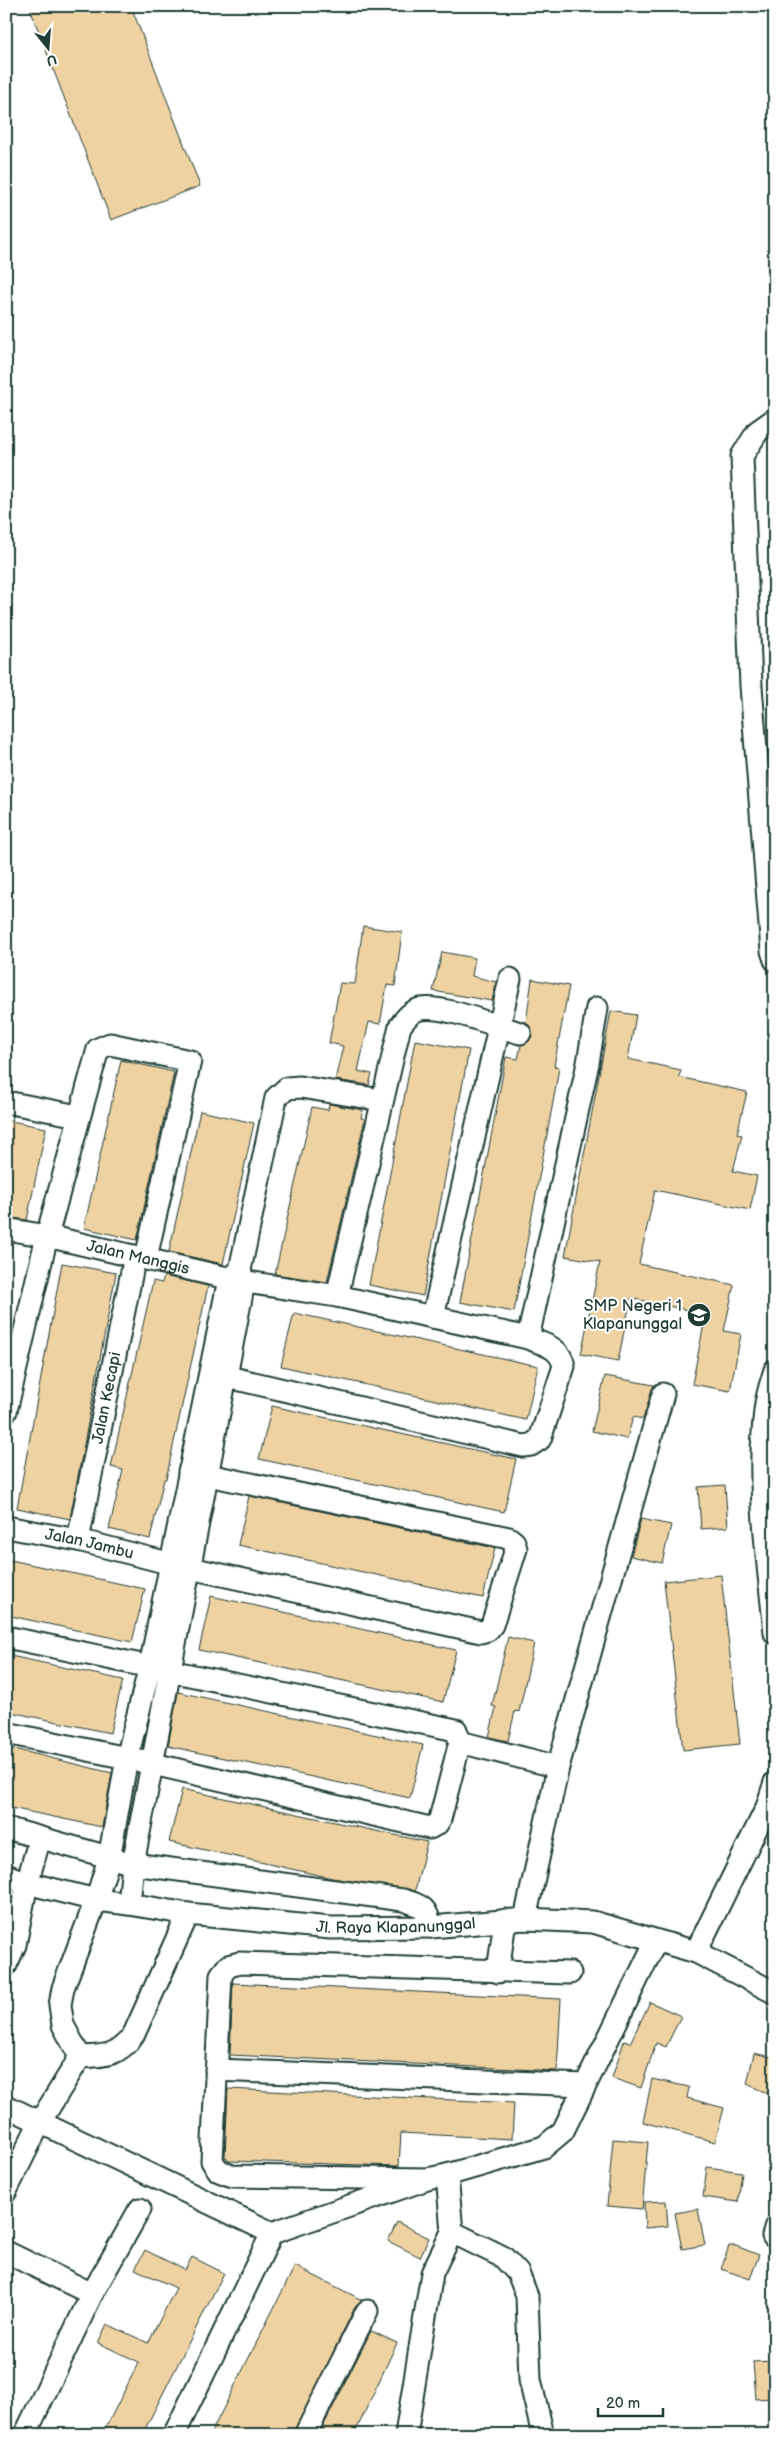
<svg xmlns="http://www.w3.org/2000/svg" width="781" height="2441" font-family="'Balsamiq Sans',sans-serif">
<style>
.building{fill:#efd2a2;stroke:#1f3d34}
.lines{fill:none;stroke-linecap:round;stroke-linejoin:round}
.minor-casing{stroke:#1f3d34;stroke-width:25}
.minor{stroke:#fff;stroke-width:21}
.labels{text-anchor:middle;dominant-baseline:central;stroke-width:4;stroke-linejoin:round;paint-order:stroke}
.street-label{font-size:16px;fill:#1f3d34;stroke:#fff}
.poi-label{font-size:16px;fill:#1f3d34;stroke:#fff;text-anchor:end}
</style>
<rect width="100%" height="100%" fill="#fff"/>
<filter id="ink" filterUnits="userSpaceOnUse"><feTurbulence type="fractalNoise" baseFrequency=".02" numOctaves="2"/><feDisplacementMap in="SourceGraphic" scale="10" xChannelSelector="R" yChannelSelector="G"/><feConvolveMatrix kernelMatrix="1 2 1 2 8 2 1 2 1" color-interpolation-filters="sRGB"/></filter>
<g filter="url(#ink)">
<g class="building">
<path d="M29,6H131L200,186L111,220Z"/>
<path d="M363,926L402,932L395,986L387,985L380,1024L369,1022L358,1071L372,1074L369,1085L335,1080L343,1046L329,1043L340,983L355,984Z"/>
<path d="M442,952L475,958L472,976L496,982L492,1001L433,991Z"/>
<path d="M532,979L569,986L554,1066L559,1067L556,1086L514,1312L460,1302L506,1057L518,1059L521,1045L528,1042L532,1036V1030L526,1022Z"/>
<path d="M611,1011L636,1015L628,1059L681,1070L679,1077L747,1092L737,1134L742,1135L733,1171L757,1176L750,1210L655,1190L639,1264L734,1285L724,1331L741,1334L730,1391L692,1384L706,1314L631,1298L618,1361L581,1354L600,1262L565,1256Z"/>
<path d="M415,1040L469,1050L423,1296L369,1285Z"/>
<path d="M121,1060L174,1072L137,1240L84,1228Z"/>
<path d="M329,1104L363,1110L361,1118L365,1119L327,1282L275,1274L312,1107L328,1110Z"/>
<path d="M200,1111L254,1123L223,1264L169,1252Z"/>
<path d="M6,1120L46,1128L27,1220L6,1217Z"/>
<path d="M62,1263L116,1273L70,1519L17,1508Z"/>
<path d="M164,1276L208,1286L166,1479H164L150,1539L109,1529L123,1470L111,1467L153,1281L162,1283Z"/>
<path d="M294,1313L538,1366L526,1420L281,1366Z"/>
<path d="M605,1376L654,1385L643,1419L633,1417L627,1439L592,1431Z"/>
<path d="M272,1406L516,1459L504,1512L259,1459Z"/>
<path d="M725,1485L728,1527L701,1529L698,1487Z"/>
<path d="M249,1496L495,1548L483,1598L238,1545Z"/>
<path d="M641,1519L671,1525L662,1563L631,1556Z"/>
<path d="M6,1559L145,1589L132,1642L6,1615Z"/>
<path d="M721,1575L740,1744L683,1750L664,1581Z"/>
<path d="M211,1596L456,1650L443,1702L199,1650Z"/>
<path d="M508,1637L534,1643L519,1712L515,1711L508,1741L489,1737L496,1707L492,1706Z"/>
<path d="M6,1655L123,1680L110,1733L6,1711Z"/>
<path d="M178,1692L423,1745L410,1798L168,1746Z"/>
<path d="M6,1747L112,1773L102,1827L6,1807Z"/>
<path d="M182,1789L427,1842L415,1891L332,1878L169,1842Z"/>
<path d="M233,1983L561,1999L557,2071L230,2055Z"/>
<path d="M650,2002L681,2016L666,2047L656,2043L641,2088L612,2078L624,2041L630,2043Z"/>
<path d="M754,2053L775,2058V2097L747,2084Z"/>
<path d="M652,2079L689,2087L687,2098L724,2108L715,2142L643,2122Z"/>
<path d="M228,2089L514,2103L512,2139L401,2133L399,2166L229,2161L225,2157Z"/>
<path d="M613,2139L648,2142L642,2209L607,2206Z"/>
<path d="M707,2167L742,2172L738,2202L703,2197Z"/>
<path d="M666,2201L668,2226L645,2228L644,2202Z"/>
<path d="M698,2209L705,2245L682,2249L675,2213Z"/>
<path d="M397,2222L429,2238L420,2257L388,2241Z"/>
<path d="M729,2246H736L759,2255L750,2279L721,2269Z"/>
<path d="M145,2250L185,2270L192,2257L224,2273L142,2435H102L139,2362L98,2343L107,2324L148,2343L176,2288L135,2269Z"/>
<path d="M295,2266L362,2300L356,2305L293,2435H210Z"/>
<path d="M371,2331L397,2343L354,2435H319Z"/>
<path d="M771,2361L774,2398L756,2399L753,2362Z"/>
</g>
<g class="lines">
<g class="minor-casing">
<g id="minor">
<path d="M775,419L758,431L742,456L751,686L772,951L775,960"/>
<path d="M6,1102L78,1116"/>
<path id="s1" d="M6,1229L47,1236L240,1281L337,1296L528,1338C545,1345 560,1347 564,1366L540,1439L531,1445L523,1446L211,1373"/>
<path d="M337,1296L400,1026C405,1019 412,1010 421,1009C444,1005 496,1026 520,1033"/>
<path d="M433,1317L510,979"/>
<path d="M528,1338L588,1063L597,1008"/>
<path d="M775,1370C771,1383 766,1397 765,1411C756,1485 768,1560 775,1633"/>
<path d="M6,1411L47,1236L98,1049L110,1044L190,1061L146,1258"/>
<path id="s2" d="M6,1527L78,1540L172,1564L481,1632L488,1630L492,1625L516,1549L514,1542L509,1538L189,1471"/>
<path id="s3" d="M78,1540L135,1256"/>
<path d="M6,1637L456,1730L460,1742L440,1819L437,1824L430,1828L127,1758L6,1733"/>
<path d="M460,1742L558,1767"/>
<path d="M6,1828L133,1864L403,1900C422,1906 427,1907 431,1927"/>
<path id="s4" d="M6,1875L27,1883L96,1900L129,1904L188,1914L330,1928L431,1927L525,1919L593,1922L696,1952L775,1993"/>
<path d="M129,1904L133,1864L244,1282L240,1270L276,1098L287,1088L300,1087L382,1100"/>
<path d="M525,1919L558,1767L663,1394"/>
<path d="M696,1952L767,1807L775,1782"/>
<path d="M6,1965L15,1945L27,1883L40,1838"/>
<path d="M498,1972L505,1920"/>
<path d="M80,2057L63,2025L60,2005L63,1988L96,1900L109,1859L127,1758L150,1666L229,1279L240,1271"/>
<path d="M80,2057C105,2056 119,2056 134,2034L188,1914"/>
<path d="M216,2070L585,2085"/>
<path d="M6,2106L272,2233"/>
<path d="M447,2175L452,2232L503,2257L518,2273L527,2296L530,2380L543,2435"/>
<path d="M427,2179L232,2176L219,2171L212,2161L221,1975L228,1966L240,1963L570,1973"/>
<path d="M6,2191L40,2122L80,2057"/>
<path d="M773,2236L775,2228"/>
<path d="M6,2252L92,2294"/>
<path d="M25,2435L92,2294L140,2209"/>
<path d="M174,2435L272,2233L427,2179L447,2175L544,2147L563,2131L656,1941"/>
<path d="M305,2435L367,2311"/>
<path d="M406,2435L432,2273L452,2232"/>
</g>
</g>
<use href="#minor" class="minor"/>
</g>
</g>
<defs>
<g id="school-disc" transform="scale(1.25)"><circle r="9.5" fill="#1f3d34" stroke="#fff"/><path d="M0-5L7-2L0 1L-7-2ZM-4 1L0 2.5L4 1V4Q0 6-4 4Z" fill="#fff"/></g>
</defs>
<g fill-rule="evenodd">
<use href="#school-disc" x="699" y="1315"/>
</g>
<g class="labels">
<g class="street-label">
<text stroke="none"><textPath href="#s1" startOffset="135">Jalan Manggis</textPath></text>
<text stroke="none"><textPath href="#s3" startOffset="145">Jalan Kecapi</textPath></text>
<text stroke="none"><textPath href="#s2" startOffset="85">Jalan Jambu</textPath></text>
<text stroke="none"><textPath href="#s4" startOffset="395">Jl. Raya Klapanunggal</textPath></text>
</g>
<g class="poi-label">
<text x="682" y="1306">SMP Negeri 1<tspan x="682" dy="18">Klapanunggal</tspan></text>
</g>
</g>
<rect width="781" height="2441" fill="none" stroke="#fff" stroke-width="25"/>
<rect x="12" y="12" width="756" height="2416" fill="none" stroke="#1f3d34" stroke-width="2" filter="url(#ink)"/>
<g transform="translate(48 48) rotate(163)" stroke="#ffffff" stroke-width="4" paint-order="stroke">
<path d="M0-4L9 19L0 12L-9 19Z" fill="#1f3d34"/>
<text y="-8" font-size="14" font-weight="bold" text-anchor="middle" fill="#1f3d34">U</text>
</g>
<path d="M598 2408v8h65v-8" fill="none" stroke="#1f3d34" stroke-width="2.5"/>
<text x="606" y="2408" font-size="15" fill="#1f3d34" stroke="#ffffff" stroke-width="4" paint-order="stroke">20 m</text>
</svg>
